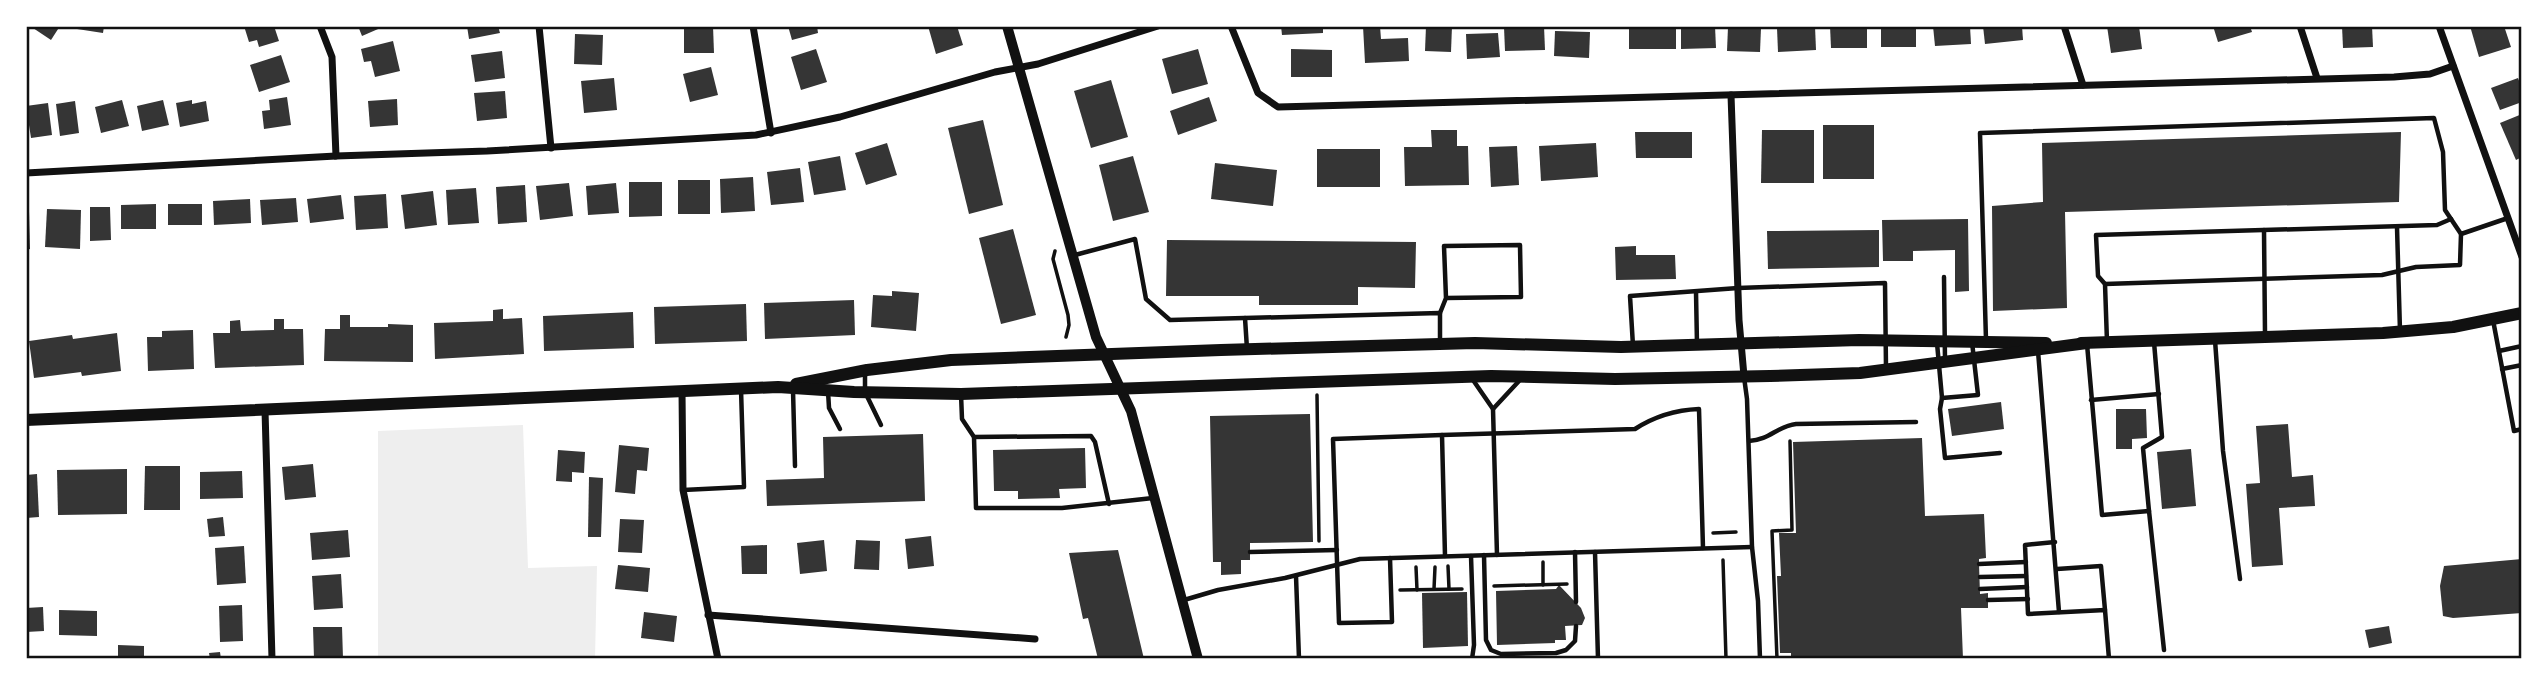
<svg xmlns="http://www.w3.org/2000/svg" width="2548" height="685" font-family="'Work Sans',sans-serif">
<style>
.green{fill:#eee}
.building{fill:#353535}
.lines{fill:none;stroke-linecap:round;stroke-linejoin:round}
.path{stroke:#111;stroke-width:3.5}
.service{stroke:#111;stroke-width:4.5}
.minor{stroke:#111;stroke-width:7}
.tertiary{stroke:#111;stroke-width:10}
.secondary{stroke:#111;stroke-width:12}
.neatline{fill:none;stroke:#111;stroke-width:2.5}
</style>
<rect width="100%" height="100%" fill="#fff"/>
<path class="green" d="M523,425L528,568L597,566L595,659H378V431Z"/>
<g class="building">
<path d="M30,26H60L51,40Z"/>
<path d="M78,26H104L103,33L77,29Z"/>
<path d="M244,26H274L279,41L259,47L257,40L249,42Z"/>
<path d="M358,26H385L362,36Z"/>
<path d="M467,26H498L500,33L469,39Z"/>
<path d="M684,26H713L714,53H684Z"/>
<path d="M788,26H817L818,33L792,40Z"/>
<path d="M928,26H957L963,45L936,54Z"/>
<path d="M1281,26H1323V33L1282,35Z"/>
<path d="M1363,26H1380L1381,39L1408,38L1409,61L1365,63Z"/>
<path d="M1426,26H1452L1451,52L1425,51Z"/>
<path d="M1544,26L1545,50L1505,51L1504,27Z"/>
<rect x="1629" y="26" width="47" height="23"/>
<path d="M1681,26H1715L1716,48L1681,49Z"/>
<path d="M1815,26L1816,50L1778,52L1777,28Z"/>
<path d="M1830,26H1867V48H1831Z"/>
<rect x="1881" y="26" width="35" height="21"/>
<path d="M1933,26H1970L1971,44L1935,46Z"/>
<path d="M1983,26H2022L2023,40L1985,44Z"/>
<path d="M2107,26H2139L2142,49L2111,53Z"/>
<path d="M2213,26H2250L2252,32L2218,42Z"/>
<path d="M2342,26H2372L2373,47L2343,48Z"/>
<path d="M2470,26H2504L2511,47L2479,57Z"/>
<path d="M1728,27L1761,28L1760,52L1727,51Z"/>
<path d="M1555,31L1590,32L1589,58L1554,56Z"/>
<path d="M1498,33L1500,57L1467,59L1466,34Z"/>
<path d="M575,34L603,35L602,65L574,64Z"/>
<path d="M393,41L400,71L375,77L371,61L364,62L361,49Z"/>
<path d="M816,49L827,82L801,90L791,57Z"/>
<path d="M1198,49L1208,84L1172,94L1162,59Z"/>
<path d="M1291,49L1332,50V77H1291Z"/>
<path d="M502,51L505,78L475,82L471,55Z"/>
<path d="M281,55L290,82L259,92L250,65Z"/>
<path d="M711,67L718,95L690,102L683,74Z"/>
<path d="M614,78L617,110L584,113L581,81Z"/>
<path d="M2518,78L2522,89V102L2500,110L2491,88Z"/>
<path d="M1111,80L1128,137L1091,148L1074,91Z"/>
<path d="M505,91L507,118L477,121L474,93Z"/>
<path d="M287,97L291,125L264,129L262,111L270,110L269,100Z"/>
<path d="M1209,97L1217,121L1178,135L1170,111Z"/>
<path d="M397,99L398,125L370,127L368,101Z"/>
<path d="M122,100L129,126L101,133L95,107Z"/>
<path d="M163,100L169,125L142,131L137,106Z"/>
<path d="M192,100V104L206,101L209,121L180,127L176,103Z"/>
<path d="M75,101L79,133L60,136L56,104Z"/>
<path d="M48,103L52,135L31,138L26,106Z"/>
<path d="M2522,114V157L2516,160L2500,123Z"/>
<path d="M983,120L1003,205L969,214L948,128Z"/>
<rect x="1823" y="125" width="51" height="54"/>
<path d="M1431,130H1457V146H1468L1469,185L1405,186L1404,147H1432Z"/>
<path d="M1762,130H1814V183H1761Z"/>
<path d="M1635,132H1692V158H1636Z"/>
<path d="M2401,132L2399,202L2065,212L2067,308L1993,311L1992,206L2043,202L2042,143Z"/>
<path d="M887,143L897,175L866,185L855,153Z"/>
<path d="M1596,143L1598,177L1541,181L1539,146Z"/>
<path d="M1517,146L1519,185L1491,187L1489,147Z"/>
<rect x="1317" y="149" width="63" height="38"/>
<path d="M840,156L846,190L814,195L808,162Z"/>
<path d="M1133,156L1149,212L1113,221L1099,165Z"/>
<path d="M1215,163L1277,170L1273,206L1211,199Z"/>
<path d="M800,168L804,202L771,205L767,172Z"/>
<path d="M753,177L755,211L721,213L720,179Z"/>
<rect x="678" y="180" width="32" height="34"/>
<path d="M629,182H662V216L629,217Z"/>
<path d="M569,183L573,216L540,220L536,186Z"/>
<path d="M616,183L619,213L588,215L586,186Z"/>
<path d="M525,185L527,222L498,224L496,187Z"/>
<path d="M476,188L479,223L448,225L446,190Z"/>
<path d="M433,191L437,225L405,229L401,195Z"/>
<path d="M386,194L388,228L356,230L354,196Z"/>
<path d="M341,195L344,219L310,223L307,199Z"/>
<path d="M296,198L298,222L262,225L260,200Z"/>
<path d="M250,199L251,223L214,225L213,201Z"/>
<path d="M156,204V229H121V205Z"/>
<rect x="168" y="204" width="34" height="21"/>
<path d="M90,207H110L111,240L90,241Z"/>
<path d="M47,209L81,210L80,249L45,247Z"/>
<path d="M26,211H29L30,249L26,250Z"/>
<path d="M1968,219L1969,291L1955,292V250L1913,251V261H1883L1882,220Z"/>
<path d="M1013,229L1036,315L1001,324L979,238Z"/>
<path d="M1879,230V267L1768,269L1767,231Z"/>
<path d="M1167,240L1416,242L1415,288L1358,287V305H1259V296H1166Z"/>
<path d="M1636,246V255H1675L1676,279L1616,280L1615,247Z"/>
<path d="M892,291L919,293L916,331L871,327L873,295L892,296Z"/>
<path d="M854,300L855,335L765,339L764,303Z"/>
<path d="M746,304L747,341L655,344L654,307Z"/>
<path d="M503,309V319L522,318L524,354L435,359L434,323L493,321V310Z"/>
<path d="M633,312L634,348L544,351L543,316Z"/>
<path d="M340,315H350V327H388V324L413,325V362L324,361L325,329H340Z"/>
<path d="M274,319H284V329H303L304,365L215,368L213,333H230V321L240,320L241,331L274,330Z"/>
<path d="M193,330L194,369L148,371L147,337H162V331Z"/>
<path d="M117,333L121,371L82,376L81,372L34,378L29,341L72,335L73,339Z"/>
<path d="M2001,402L2004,429L1952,436L1948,409Z"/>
<path d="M2116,409H2146L2147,438L2132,439V449H2116Z"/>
<path d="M1310,414L1313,542L1250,543V560H1241V574L1221,575V562H1213L1210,416Z"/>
<path d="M2288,424L2292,477L2313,475L2315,506L2279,508L2283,565L2252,567L2246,484L2260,483L2256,426Z"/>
<path d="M923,434L925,501L767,506L766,480L824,478L823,437Z"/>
<path d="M1922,438L1925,516L1984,514L1986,558L1979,559V564L1980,594L1988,593V608H1961L1963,659H1791V653H1780L1777,576H1781L1779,533H1796L1793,442Z"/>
<path d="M619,445L649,448L647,471L637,470L635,494L615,492Z"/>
<path d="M1085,448L1086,488L1059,489L1060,498L1018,499V491H994L993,450Z"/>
<path d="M2191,449L2196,506L2162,509L2157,452Z"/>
<path d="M558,450L585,452L584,473L572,472V482L556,481Z"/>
<path d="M313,464L316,497L285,500L282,467Z"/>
<path d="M145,466H180V510H144Z"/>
<path d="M127,469V514L58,515L57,470Z"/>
<path d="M242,471L243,498L200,499V472Z"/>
<path d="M37,474L39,517L26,518V475Z"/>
<path d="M589,477L603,478L601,537H588Z"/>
<path d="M223,517L225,536L209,537L207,519Z"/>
<path d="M620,519L644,520L642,553L618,552Z"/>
<path d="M348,530L350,557L312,560L310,533Z"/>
<path d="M931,536L934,566L908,569L905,539Z"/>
<path d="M824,540L827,571L800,574L797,543Z"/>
<path d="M856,540L880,541L879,570L854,569Z"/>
<path d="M767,545V574H742L741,546Z"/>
<path d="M244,546L246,583L217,585L215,548Z"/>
<path d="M1118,550L1144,659H1098L1088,618L1083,619L1069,553Z"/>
<path d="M2522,559V613L2453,618L2443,616L2440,586L2444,566Z"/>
<path d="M618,565L650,568L648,592L615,589Z"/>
<path d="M341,574L343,608L314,610L312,576Z"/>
<path d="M1559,585L1581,608L1585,618L1582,625L1565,626L1566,640H1555V643L1497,645L1496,591L1556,589Z"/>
<path d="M1467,592L1468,646L1423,648L1422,593Z"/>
<path d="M242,605L243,641L220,642L219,606Z"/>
<path d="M43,607L44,631L26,632V608Z"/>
<path d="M59,610L97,611V636L59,635Z"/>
<path d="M644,612L677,616L674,642L641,638Z"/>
<path d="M2389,626L2392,643L2369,648L2365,630Z"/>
<path d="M313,627H342L343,659H314Z"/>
<path d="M118,645L144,646V659H118Z"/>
<path d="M220,652L221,659H210L209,653Z"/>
</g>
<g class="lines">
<g class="path">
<path d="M1055,251L1053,259L1068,315L1069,325L1066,337"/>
<path d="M1317,395L1319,541"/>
<path d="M1713,533L1736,532"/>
<path d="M1723,560L1726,659"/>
<path d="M1543,562V585"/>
<path d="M1448,566L1449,589"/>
<path d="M1416,567L1417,590"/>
<path d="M1494,586L1567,584"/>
<path d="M1434,589L1435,567"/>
<path d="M1400,590L1462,589"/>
<path d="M1777,659L1772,531L1792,530L1790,441"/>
</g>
<g class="service">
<path d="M2397,227L2400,331"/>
<path d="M2264,230L2265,334"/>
<path d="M2461,234L2508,218"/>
<path d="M1075,255L1135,239L1146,299L1170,320L1440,313V341"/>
<path d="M1944,277L1945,361"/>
<path d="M1696,292L1697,345"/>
<path d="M1440,313L1446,298L1521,297L1520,245L1444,246L1446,298"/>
<path d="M1245,318L1247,349"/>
<path d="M2493,320L2514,431L2522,429"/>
<path d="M1986,340L1980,133L2434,118L2443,152L2445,210L2461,234L2460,265L2416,267L2382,275L2105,284"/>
<path d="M2215,340L2223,451L2240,579"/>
<path d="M2107,342L2105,284L2098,276L2096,235L2437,225L2451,219"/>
<path d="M1937,343L1942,398L1978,395L1972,342"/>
<path d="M2087,344L2102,515L2149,511L2164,650"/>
<path d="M1633,346L1630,296L1738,288L1885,283L1886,368"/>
<path d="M2038,351L2059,612"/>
<path d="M2499,351L2522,346"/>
<path d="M2502,369L2522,365"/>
<path d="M865,374V392L881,425"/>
<path d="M1744,377L1747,399L1752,547L1758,601L1760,659H1754"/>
<path d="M1473,380L1493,409L1497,555"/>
<path d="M793,390L795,466"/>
<path d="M828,391L829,408L840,429"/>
<path d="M961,394L962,419L974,437L976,508H1062L1153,498"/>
<path d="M1942,398L1940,409L1945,458L2000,453"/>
<path d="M2091,400L2159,394"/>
<path d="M1493,409L1519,381"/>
<path d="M974,437L1091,436L1095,442L1109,504"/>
<path d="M1749,441C1770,440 1777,426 1796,424L1916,422"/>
<path d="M683,490L744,487L741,389"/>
<path d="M2149,511L2143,448L2162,437L2154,342"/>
<path d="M2055,542L2025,545L2028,614L2105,610L2109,659"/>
<path d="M1250,552L1337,550"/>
<path d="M1575,552L1576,602"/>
<path d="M1595,552L1598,659"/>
<path d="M1484,555L1486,640L1491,650L1501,654L1556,653L1566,650L1575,641L1576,626"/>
<path d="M1445,556L1442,435L1635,429C1655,416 1675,410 1699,409L1703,548"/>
<path d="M1471,556L1474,645L1472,659"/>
<path d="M1390,558L1392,622L1339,623L1333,439L1442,435"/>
<path d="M1979,564L2026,562"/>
<path d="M2057,569L2101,566L2105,610"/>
<path d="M1296,576L1299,659"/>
<path d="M1980,577L2026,576"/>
<path d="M1980,589L2027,587"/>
<path d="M1184,600L1218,590L1285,578L1360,559L1752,547"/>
<path d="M1988,600L2028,599"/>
</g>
<g class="minor">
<path d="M320,26L332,57L336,156"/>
<path d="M539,26L551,148"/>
<path d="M753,26L771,133"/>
<path d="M1231,26L1258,93L1278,107L2394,77L2430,74L2453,66"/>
<path d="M2064,26L2083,85"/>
<path d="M2300,26L2317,78"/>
<path d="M2439,26L2522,257"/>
<path d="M1731,95L1739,320L1744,376"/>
<path d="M26,173L336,156L487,151L756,135L840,117L995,72L1038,64L1158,26"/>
<path d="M682,391L683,490L718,659"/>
<path d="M265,410L272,659"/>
<path d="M708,615L1035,639"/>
</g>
<path class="tertiary" d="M1007,26L1096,337L1131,411L1198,659"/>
<g class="secondary">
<path d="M2081,343L2383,333L2453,327L2522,313"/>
<path d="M796,384L867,370L951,360L1221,350L1475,343L1621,347L1859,340L2046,343"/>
<path d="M26,420L778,387L854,392L961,394L1491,376L1615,379L1770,376L1860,373L2087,343"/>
</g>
</g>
<rect width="2548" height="685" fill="none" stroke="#ffffff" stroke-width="56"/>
<rect x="28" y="28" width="2492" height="629" class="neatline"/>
</svg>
